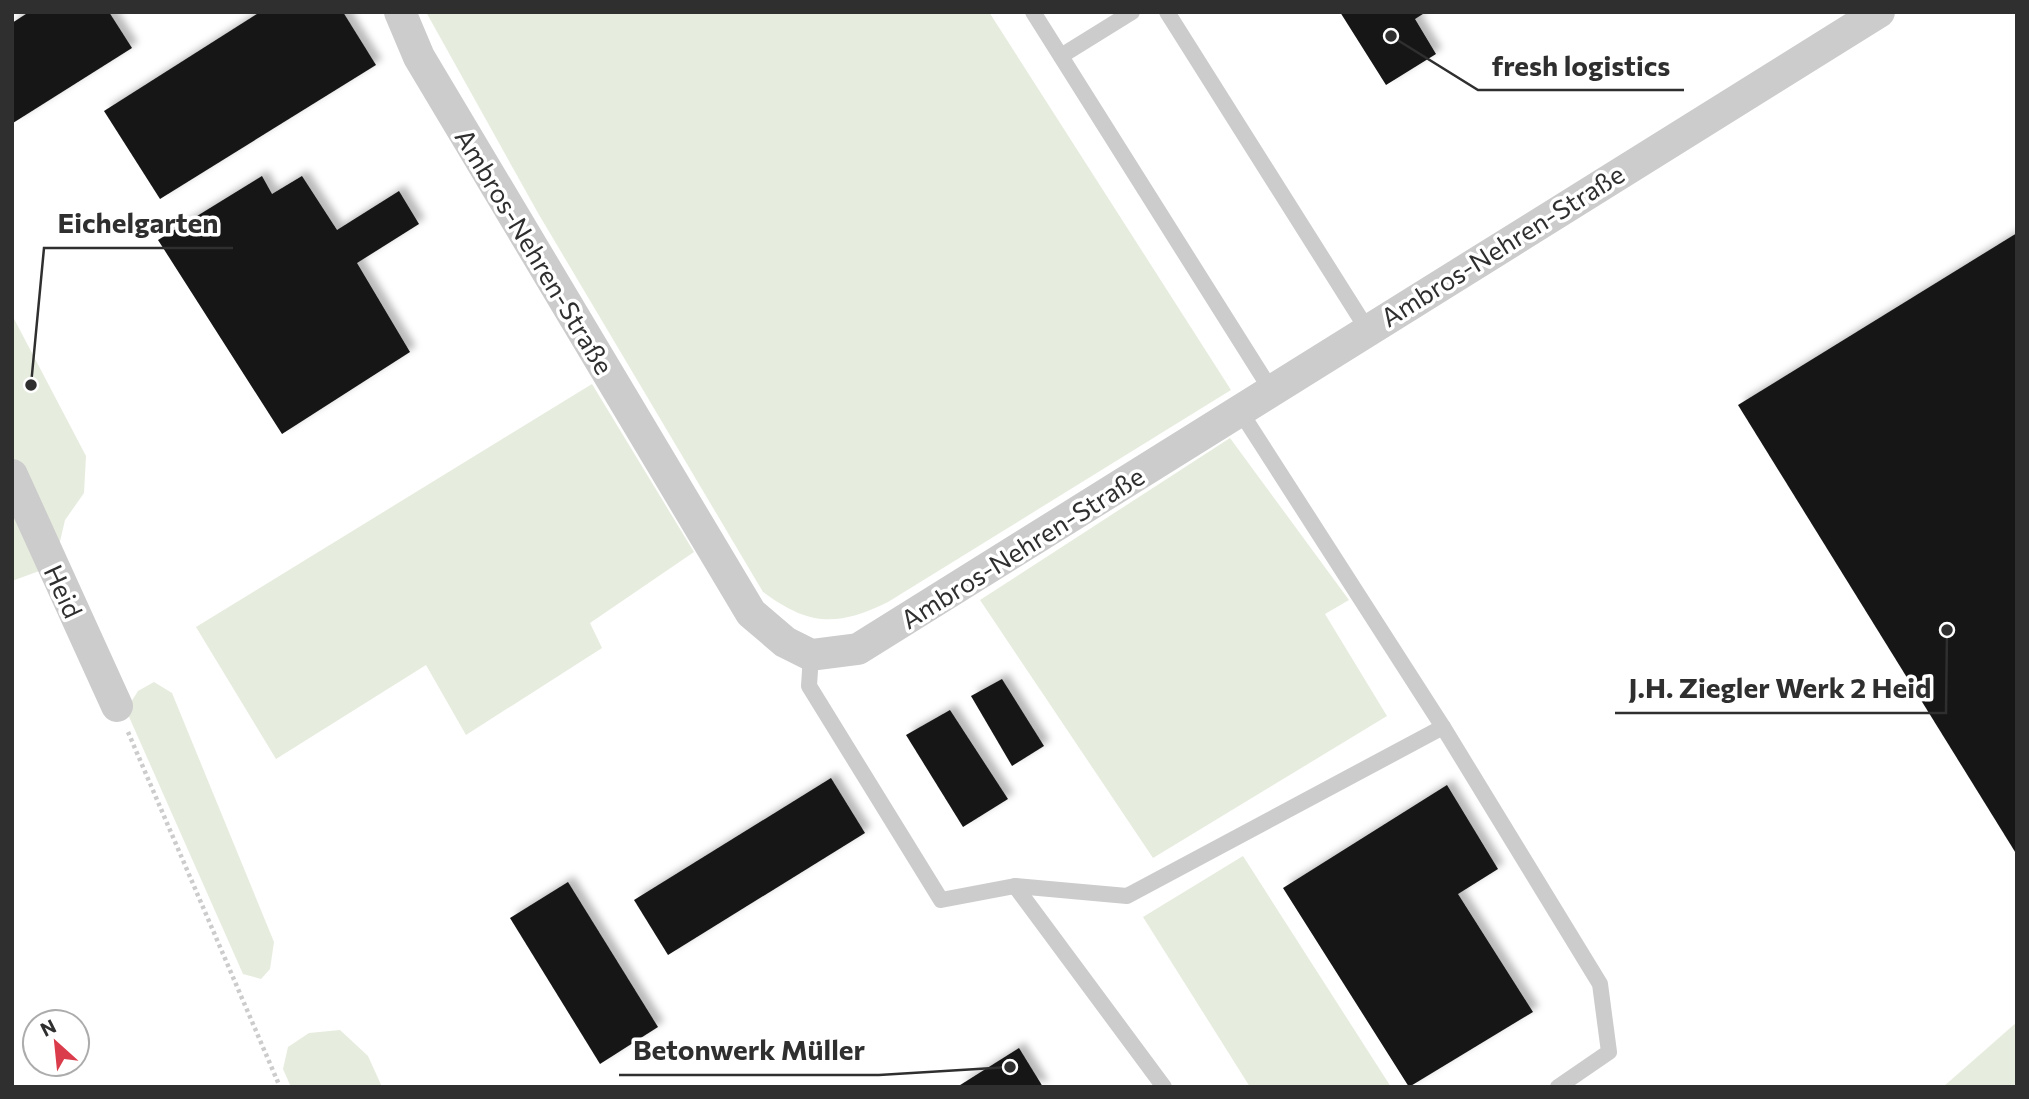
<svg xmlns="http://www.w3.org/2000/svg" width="2029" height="1099" font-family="Commissioner,sans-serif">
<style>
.green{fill:#e6ecde}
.building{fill:#161616;filter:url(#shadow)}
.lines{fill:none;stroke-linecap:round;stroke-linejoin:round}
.path{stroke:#ccc;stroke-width:4.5;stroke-dasharray:3.5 3.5;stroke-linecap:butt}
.lane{stroke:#ccc;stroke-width:16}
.street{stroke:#ccc;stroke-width:32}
.labels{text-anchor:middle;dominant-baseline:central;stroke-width:7;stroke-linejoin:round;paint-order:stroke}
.street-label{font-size:26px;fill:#2f2f2f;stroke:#fff}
.leader{fill:none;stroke:#2f2f2f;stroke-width:2.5}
.callout-dot{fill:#2f2f2f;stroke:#fff;stroke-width:2.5}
.callout-label{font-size:28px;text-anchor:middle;font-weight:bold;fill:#2f2f2f;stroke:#fff;stroke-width:7;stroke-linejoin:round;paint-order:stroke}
</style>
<defs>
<filter id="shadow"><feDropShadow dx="6" dy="-6" stdDeviation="3.5" flood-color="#0004"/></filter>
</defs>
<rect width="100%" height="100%" fill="#fff"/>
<g class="green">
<path d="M426,12H989L1231,390L888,602C837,627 809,626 763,592L538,213Z"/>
<path d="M12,315L86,456L84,493L65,520L58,550L42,570L12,581Z"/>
<path d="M592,384L694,552L590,623L602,648L466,735L426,665L276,759L196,627Z"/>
<path d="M1230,438L1349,600L1325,614L1387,716L1153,858L980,600Z"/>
<path d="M154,682L172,693L274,942L270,969L261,979L243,974L126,710L138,691Z"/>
<path d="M1243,856L1391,1087H1250L1143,917Z"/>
<path d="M2017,1022V1087H1943Z"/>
<path d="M340,1030L368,1056L382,1087H291L283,1069L288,1047L309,1033Z"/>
</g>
<g class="building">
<path d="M29,12H109L132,48L13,123L12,23Z"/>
<path d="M260,12H343L376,65L160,199L104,111Z"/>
<path d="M1340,12H1426L1415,19L1436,54L1386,85Z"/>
<path d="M262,176L272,194L302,176L337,230L399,191L419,224L357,263L410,352L282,434L158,240Z"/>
<path d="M2017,233V855L1738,405Z"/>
<path d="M1002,679L1044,746L1012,766L971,696Z"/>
<path d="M950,710L1008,799L963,827L906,735Z"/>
<path d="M831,778L865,833L668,955L634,900Z"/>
<path d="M1447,785L1498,869L1458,894L1533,1012L1409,1087L1283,888Z"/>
<path d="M568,882L658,1027L600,1064L510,918Z"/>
<path d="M1019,1048L1043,1087H957Z"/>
</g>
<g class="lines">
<path class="path" d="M128,732L280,1087"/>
<g class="lane">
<path d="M1033,12L1271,390"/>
<path d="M1167,12L1367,329"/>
<path d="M1061,56L1132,12"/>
<path d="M1240,411L1443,727"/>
<path d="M811,655L809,686L941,900L1015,886L1127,896L1443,727L1600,984L1609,1052L1558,1087"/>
<path d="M1015,886L1164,1087"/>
</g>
<g class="street">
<path d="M400,12L419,57L751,613L785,642L811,655L858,649L1879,12"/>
<path d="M12,475L117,706"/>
</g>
</g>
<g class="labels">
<g class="street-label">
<text transform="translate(1502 245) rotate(-32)">Ambros-Nehren-Straße</text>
<text transform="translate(535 251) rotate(59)">Ambros-Nehren-Straße</text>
<text transform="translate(1022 547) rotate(-32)">Ambros-Nehren-Straße</text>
<text transform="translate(64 591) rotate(65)">Heid</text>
</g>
</g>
<path class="leader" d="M1391 36L1478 90H1684M31 385L44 248H233M1947 630L1946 713H1615M1010 1067L879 1075H619"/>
<g class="callout-dot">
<circle cx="1391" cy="36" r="7"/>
<circle cx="31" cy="385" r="7"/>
<circle cx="1947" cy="630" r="7"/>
<circle cx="1010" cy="1067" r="7"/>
</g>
<g class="callout-label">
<text x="1581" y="76">fresh logistics</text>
<text x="138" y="233">Eichelgarten</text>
<text x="1780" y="698">J.H. Ziegler Werk 2 Heid</text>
<text x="749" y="1060">Betonwerk Müller</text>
</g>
<rect width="2029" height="1099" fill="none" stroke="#2f2f2f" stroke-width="28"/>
<g transform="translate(56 1043) rotate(333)"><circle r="33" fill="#ffffff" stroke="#acacac" stroke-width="2"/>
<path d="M0-5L12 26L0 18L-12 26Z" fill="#db3c4c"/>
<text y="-10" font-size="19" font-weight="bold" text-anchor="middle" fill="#2f2f2f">N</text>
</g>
</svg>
